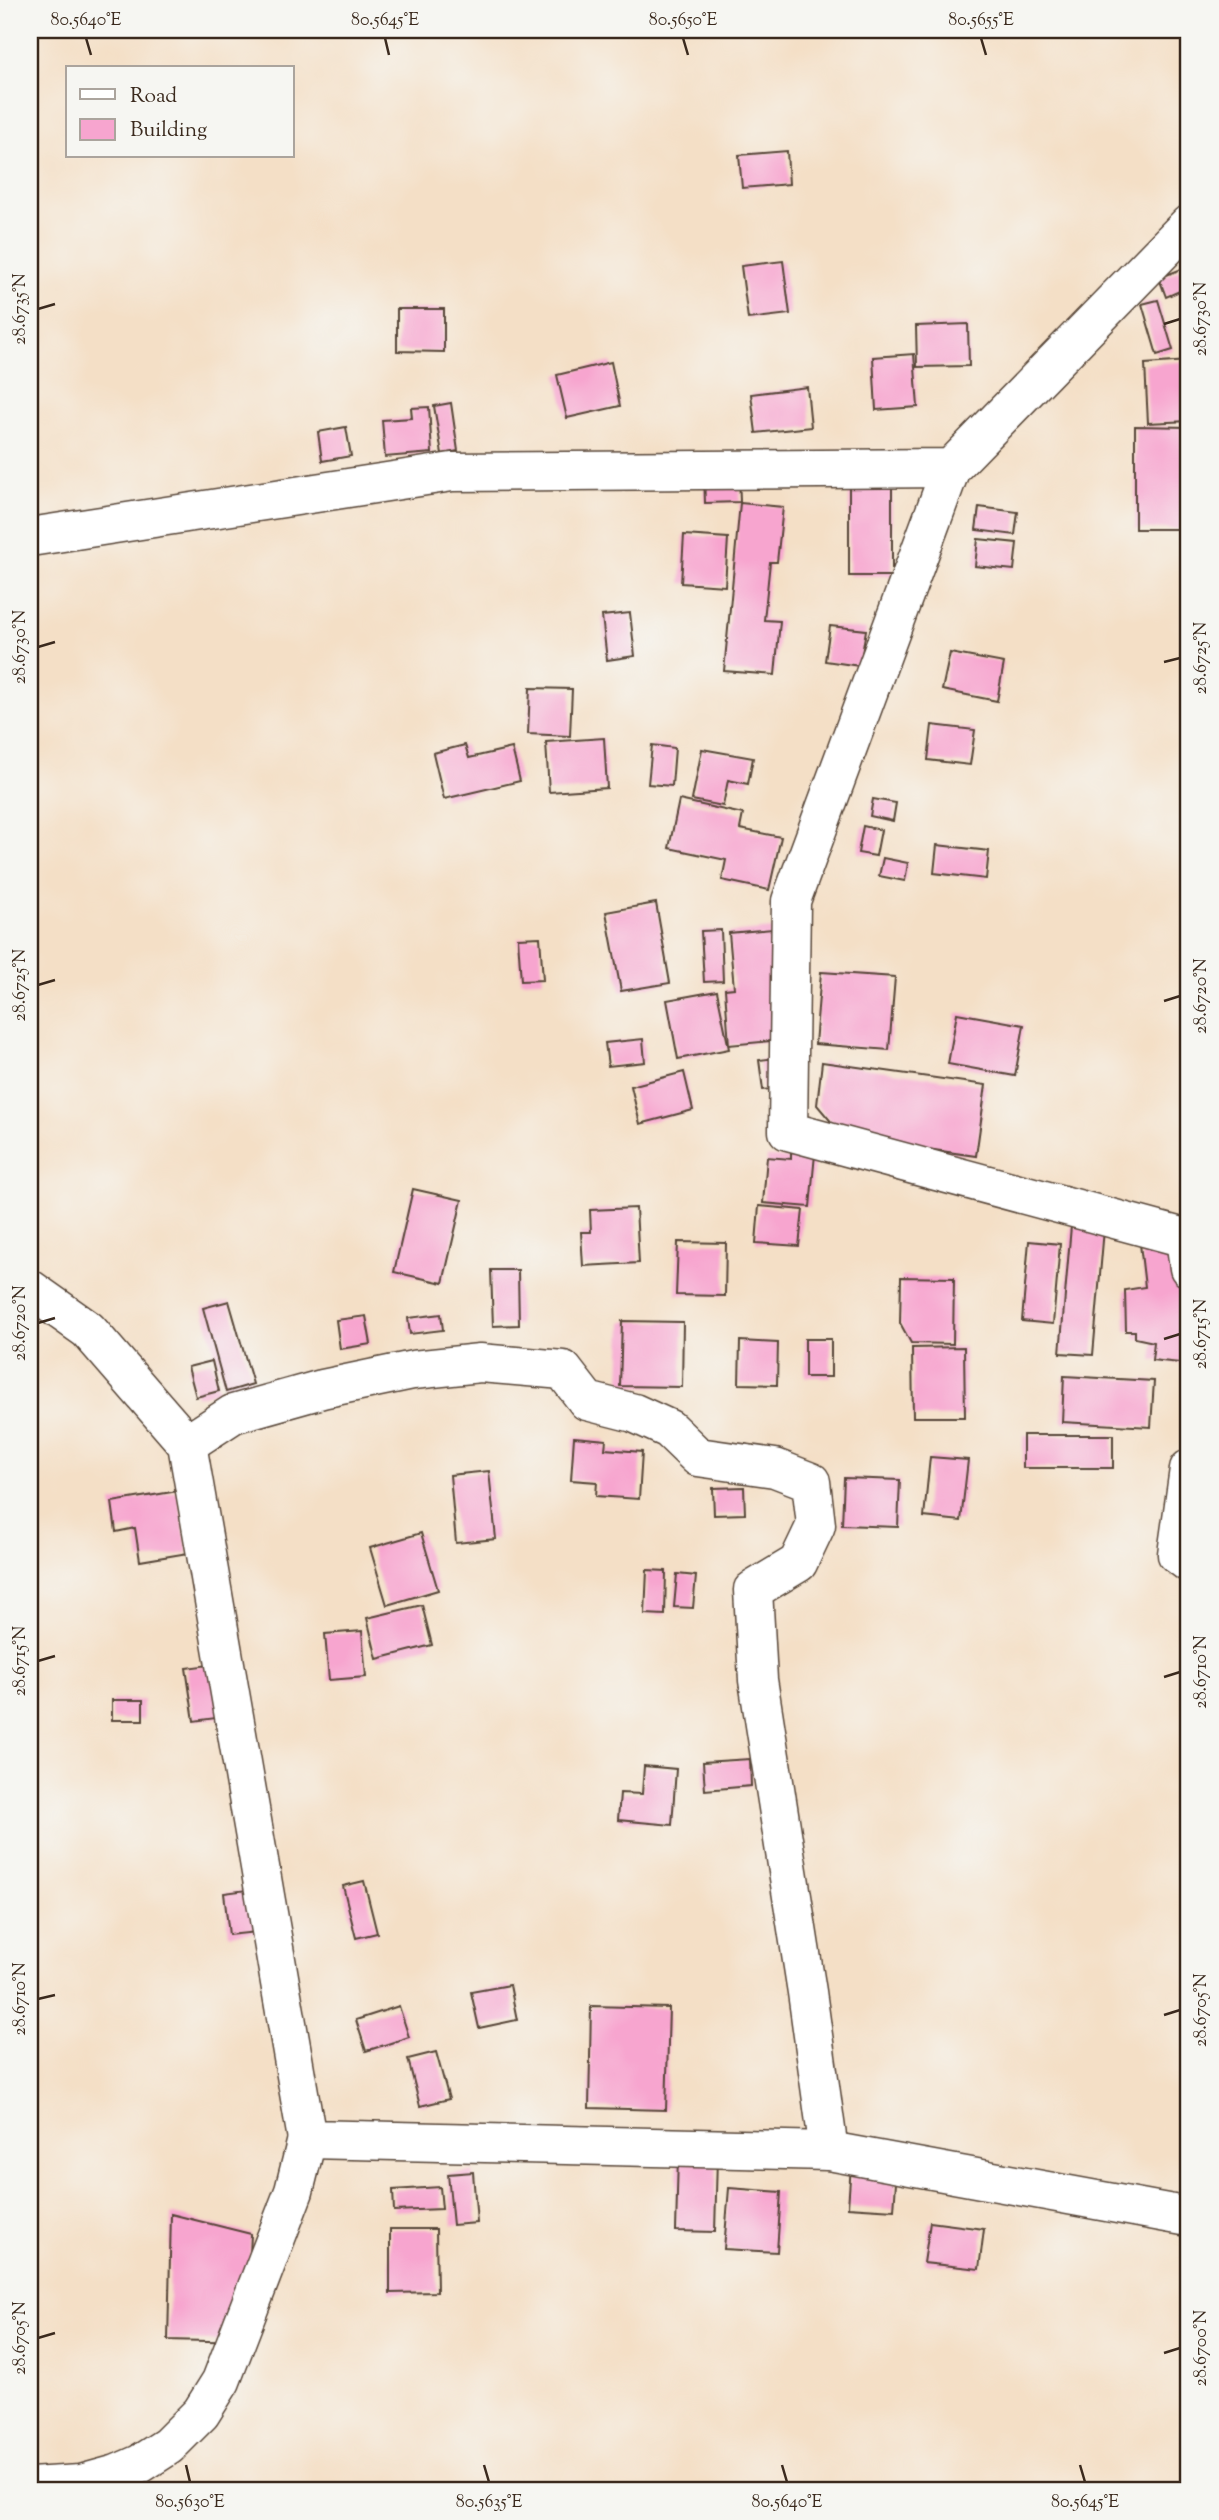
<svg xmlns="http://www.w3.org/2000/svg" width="1219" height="2520" font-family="'Sorts Mill Goudy',serif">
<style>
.building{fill:#f7a5cf}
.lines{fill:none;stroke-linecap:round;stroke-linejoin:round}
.minor-casing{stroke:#574537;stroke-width:41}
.minor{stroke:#fff;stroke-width:38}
.ticks{fill:none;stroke:#3b2a1e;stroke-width:2.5}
.neatline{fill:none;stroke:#3b2a1e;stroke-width:2.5}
.ticks-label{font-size:18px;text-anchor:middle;fill:#3b2a1e}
</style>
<rect width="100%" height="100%" fill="#f6f6f2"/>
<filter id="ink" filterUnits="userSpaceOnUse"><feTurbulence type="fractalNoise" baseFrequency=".0143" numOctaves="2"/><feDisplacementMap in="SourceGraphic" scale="14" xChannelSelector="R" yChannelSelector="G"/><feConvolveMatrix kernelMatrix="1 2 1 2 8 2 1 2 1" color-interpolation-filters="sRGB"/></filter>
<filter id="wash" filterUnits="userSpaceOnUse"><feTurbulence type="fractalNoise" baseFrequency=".00686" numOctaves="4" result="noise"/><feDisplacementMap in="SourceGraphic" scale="28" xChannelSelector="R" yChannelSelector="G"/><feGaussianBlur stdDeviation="1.57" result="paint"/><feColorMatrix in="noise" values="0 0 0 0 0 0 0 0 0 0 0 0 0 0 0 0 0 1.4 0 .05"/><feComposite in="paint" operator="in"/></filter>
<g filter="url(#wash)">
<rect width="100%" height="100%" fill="#f4dfc6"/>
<g id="blocks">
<g class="building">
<path d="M787,151L789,184L742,188L739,155Z"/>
<path d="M783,261L790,314L748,319L741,266Z"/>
<path d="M1189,266V287L1166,297L1159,278Z"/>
<path d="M1158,300L1173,350L1157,355L1142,304Z"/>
<path d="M397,309H444V352L397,351Z"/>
<path d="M968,324L969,366L917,367L916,326Z"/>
<path d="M914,354L918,407L876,410L873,357Z"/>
<path d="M1189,361V421L1148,423L1145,364Z"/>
<path d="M611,362L620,406L567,418L557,375Z"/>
<path d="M807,387L811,427L756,433L751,394Z"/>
<path d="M451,403L458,451L442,454L434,406Z"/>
<path d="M429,407L432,453L385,457L382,420L412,418L411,408Z"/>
<path d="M1135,426L1189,427V529H1135Z"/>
<path d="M346,427L351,456L322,461L318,432Z"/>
<path d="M739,472L740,502L705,503L704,473Z"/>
<path d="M849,486L892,487V576H849Z"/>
<path d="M740,503L783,507L777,562H770L764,620L780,621L775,675L724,671Z"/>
<path d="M979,507L1018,512L1015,535L976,530Z"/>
<path d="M684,535L728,538L725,586L681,583Z"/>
<path d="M978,539L1017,543L1014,570L975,566Z"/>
<path d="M630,613L635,656L607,660L602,616Z"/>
<path d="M830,626L866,630L860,666L825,661Z"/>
<path d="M950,653L1004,663L997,701L942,690Z"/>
<path d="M530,688L572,689L570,736L528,734Z"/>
<path d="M932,725L975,730L970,765L928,760Z"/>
<path d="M604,738L607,788L549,792L546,742Z"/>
<path d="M465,745L469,758L512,748L520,781L444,799L433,753Z"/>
<path d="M652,745L675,748L672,786L648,784Z"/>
<path d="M702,749L753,758L748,784L728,780L723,806L692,800Z"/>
<path d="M873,799L896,803L893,821L870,816Z"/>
<path d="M679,800L743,814L740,829L781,837L769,890L722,880L726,860L669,848Z"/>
<path d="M863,826L881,830L876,856L858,853Z"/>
<path d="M937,845L989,851L986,879L934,873Z"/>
<path d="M883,858L908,863L905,881L879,876Z"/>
<path d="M656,903L670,983L621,991L606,912Z"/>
<path d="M783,928L792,1039L729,1045L725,989L734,988L729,933Z"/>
<path d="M721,930L723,981L704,982L701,931Z"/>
<path d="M540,937L543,980L521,981L518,938Z"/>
<path d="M821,972L895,977L889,1050L815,1044Z"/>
<path d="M717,991L729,1049L678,1059L667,1000Z"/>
<path d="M957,1013L1024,1025L1015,1076L948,1064Z"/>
<path d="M643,1039L645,1062L608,1066L605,1043Z"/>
<path d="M784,1057L788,1087L763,1090L759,1060Z"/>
<path d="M822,1062L986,1085L976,1156L844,1137L817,1105Z"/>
<path d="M684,1072L693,1110L640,1124L631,1086Z"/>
<path d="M791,1152L815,1154L810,1207L763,1203L767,1157L791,1159Z"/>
<path d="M413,1189L462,1200L443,1283L394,1272Z"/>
<path d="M759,1206L803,1210L799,1246L756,1243Z"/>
<path d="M636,1208L639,1263L583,1266L581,1232H591L590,1210Z"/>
<path d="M1137,1218L1189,1230V1364L1152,1360L1154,1342L1135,1338V1331H1126L1125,1290L1145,1287Z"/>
<path d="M1071,1226L1104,1229L1093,1355L1060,1353Z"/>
<path d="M1029,1241L1060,1244L1053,1324L1022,1321Z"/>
<path d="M678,1242L726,1243L725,1296L676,1295Z"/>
<path d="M491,1270H518L519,1325L493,1326Z"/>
<path d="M901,1277L954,1278L953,1344L911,1343L900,1323Z"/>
<path d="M229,1301L253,1384L226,1392L203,1308Z"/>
<path d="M441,1314L443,1330L410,1334L408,1318Z"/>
<path d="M366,1316L371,1344L340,1349L336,1320Z"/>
<path d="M622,1321L683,1322L682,1387L620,1386Z"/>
<rect x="805" y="1339" width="26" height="38"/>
<path d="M740,1341L778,1343L777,1385L739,1384Z"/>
<path d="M964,1347L965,1417H913L912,1348Z"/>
<path d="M212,1361L219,1391L196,1397L188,1367Z"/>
<path d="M1064,1376L1154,1381L1151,1427L1062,1422Z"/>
<rect x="1023" y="1435" width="90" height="33"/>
<path d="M574,1437L606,1440L605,1449L642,1452L639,1499L596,1496L597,1482L571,1480Z"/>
<path d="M930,1457L968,1460L961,1521L924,1517Z"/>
<path d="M489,1471L496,1539L456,1543L450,1475Z"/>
<path d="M844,1478L900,1480L898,1527L842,1525Z"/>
<path d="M744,1487L745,1514L714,1515L713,1488Z"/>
<path d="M178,1491L188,1553L140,1561L135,1528L116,1532L112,1502Z"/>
<path d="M421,1533L438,1590L387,1605L370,1548Z"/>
<path d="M647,1570L666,1571L665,1615L645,1614Z"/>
<path d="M677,1574L696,1576L693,1608L674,1607Z"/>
<path d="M422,1605L432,1645L377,1659L367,1618Z"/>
<path d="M362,1631L366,1677L329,1680L325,1634Z"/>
<path d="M224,1663L231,1716L194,1721L186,1668Z"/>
<rect x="112" y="1700" width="31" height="20"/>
<path d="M750,1759L751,1786L705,1790L703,1762Z"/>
<path d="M644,1766L676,1769L672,1825L618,1820L620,1793L642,1794Z"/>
<path d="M364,1881L377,1933L356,1938L343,1886Z"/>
<path d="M269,1887L275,1930L229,1935L224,1893Z"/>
<path d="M510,1985L517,2020L479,2028L471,1992Z"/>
<path d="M399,2006L409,2037L366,2051L356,2020Z"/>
<path d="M591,2006L669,2008L666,2110L589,2108Z"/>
<path d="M436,2052L449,2099L420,2106L408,2059Z"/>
<path d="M678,2156L717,2157L715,2232L676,2231Z"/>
<path d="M851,2165L897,2168L894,2210L848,2207Z"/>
<path d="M473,2172L477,2223L453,2225L448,2174Z"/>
<path d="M440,2187L442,2209L394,2211L393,2190Z"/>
<path d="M729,2188L781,2192L777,2252L724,2249Z"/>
<path d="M171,2214L251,2234L246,2342L168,2340Z"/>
<path d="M930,2222L984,2229L979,2269L924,2263Z"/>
<path d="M390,2229H436L437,2292L390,2293Z"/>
</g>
</g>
</g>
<g filter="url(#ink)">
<use href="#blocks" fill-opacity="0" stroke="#574537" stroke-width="2"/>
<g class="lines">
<g class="minor-casing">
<g id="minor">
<path d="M951,468L791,901L788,1131L1185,1238L1189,1268"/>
<path d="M30,537L452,472L951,468L1189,224"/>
<path d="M30,1289L88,1330L187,1444L307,2139L829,2151L1189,2217"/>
<path d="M187,1444L233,1414L322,1389L413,1370L480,1363L563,1370L587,1401L634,1413L669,1429L698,1457L775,1468L811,1482L816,1525L798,1563L753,1590L758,1680L807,1992L829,2151"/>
<path d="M1189,1469L1177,1554L1189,1563"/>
<path d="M30,2487L81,2484L117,2474L140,2464L168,2446L201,2413L221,2381L294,2191L307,2139"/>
</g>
</g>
<use href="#minor" class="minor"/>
</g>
</g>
<path class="ticks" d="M86,38L91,55M385,38L389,55M683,38L688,55M981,38L986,55M38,309L55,304M1164,324L1180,319M38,647L55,642M1164,662L1180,658M38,985L55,980M1164,1001L1180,996M38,1323L55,1318M1164,1339L1180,1334M38,1661L55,1656M1164,1677L1180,1672M38,1999L55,1995M1164,2015L1180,2010M38,2338L55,2333M1164,2353L1180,2348M186,2465L190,2482M484,2465L489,2482M782,2465L787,2482M1080,2465L1085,2482"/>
<rect width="1219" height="2520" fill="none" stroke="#f6f6f2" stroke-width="77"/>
<rect x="66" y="66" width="228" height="91" fill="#f6f6f2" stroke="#aba49d" stroke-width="2"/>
<rect x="80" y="89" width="35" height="10" fill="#ffffff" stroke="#aba49d" stroke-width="2"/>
<text x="130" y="102" font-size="21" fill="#3b2a1e">Road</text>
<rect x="80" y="119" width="35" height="21" fill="#f7a5cf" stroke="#aba49d" stroke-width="2"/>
<text x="130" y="136" font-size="21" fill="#3b2a1e">Building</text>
<rect x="38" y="38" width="1142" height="2444" class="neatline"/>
<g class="ticks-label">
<text x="86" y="25">80.5640°E</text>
<text x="385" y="25">80.5645°E</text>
<text x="683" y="25">80.5650°E</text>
<text x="981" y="25">80.5655°E</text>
<text transform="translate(19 309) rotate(-90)" y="6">28.6735°N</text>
<text transform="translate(1200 319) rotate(-90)" y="6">28.6730°N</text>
<text transform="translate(19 647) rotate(-90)" y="6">28.6730°N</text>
<text transform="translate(1200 658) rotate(-90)" y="6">28.6725°N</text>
<text transform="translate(19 985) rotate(-90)" y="6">28.6725°N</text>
<text transform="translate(1200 996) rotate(-90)" y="6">28.6720°N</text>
<text transform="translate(19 1323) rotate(-90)" y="6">28.6720°N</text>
<text transform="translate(1200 1334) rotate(-90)" y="6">28.6715°N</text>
<text transform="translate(19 1661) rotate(-90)" y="6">28.6715°N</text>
<text transform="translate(1200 1672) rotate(-90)" y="6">28.6710°N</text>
<text transform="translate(19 1999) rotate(-90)" y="6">28.6710°N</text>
<text transform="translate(1200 2010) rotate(-90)" y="6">28.6705°N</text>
<text transform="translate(19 2338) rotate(-90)" y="6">28.6705°N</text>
<text transform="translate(1200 2348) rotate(-90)" y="6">28.6700°N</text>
<text x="190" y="2507">80.5630°E</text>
<text x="489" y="2507">80.5635°E</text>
<text x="787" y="2507">80.5640°E</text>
<text x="1085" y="2507">80.5645°E</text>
</g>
</svg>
